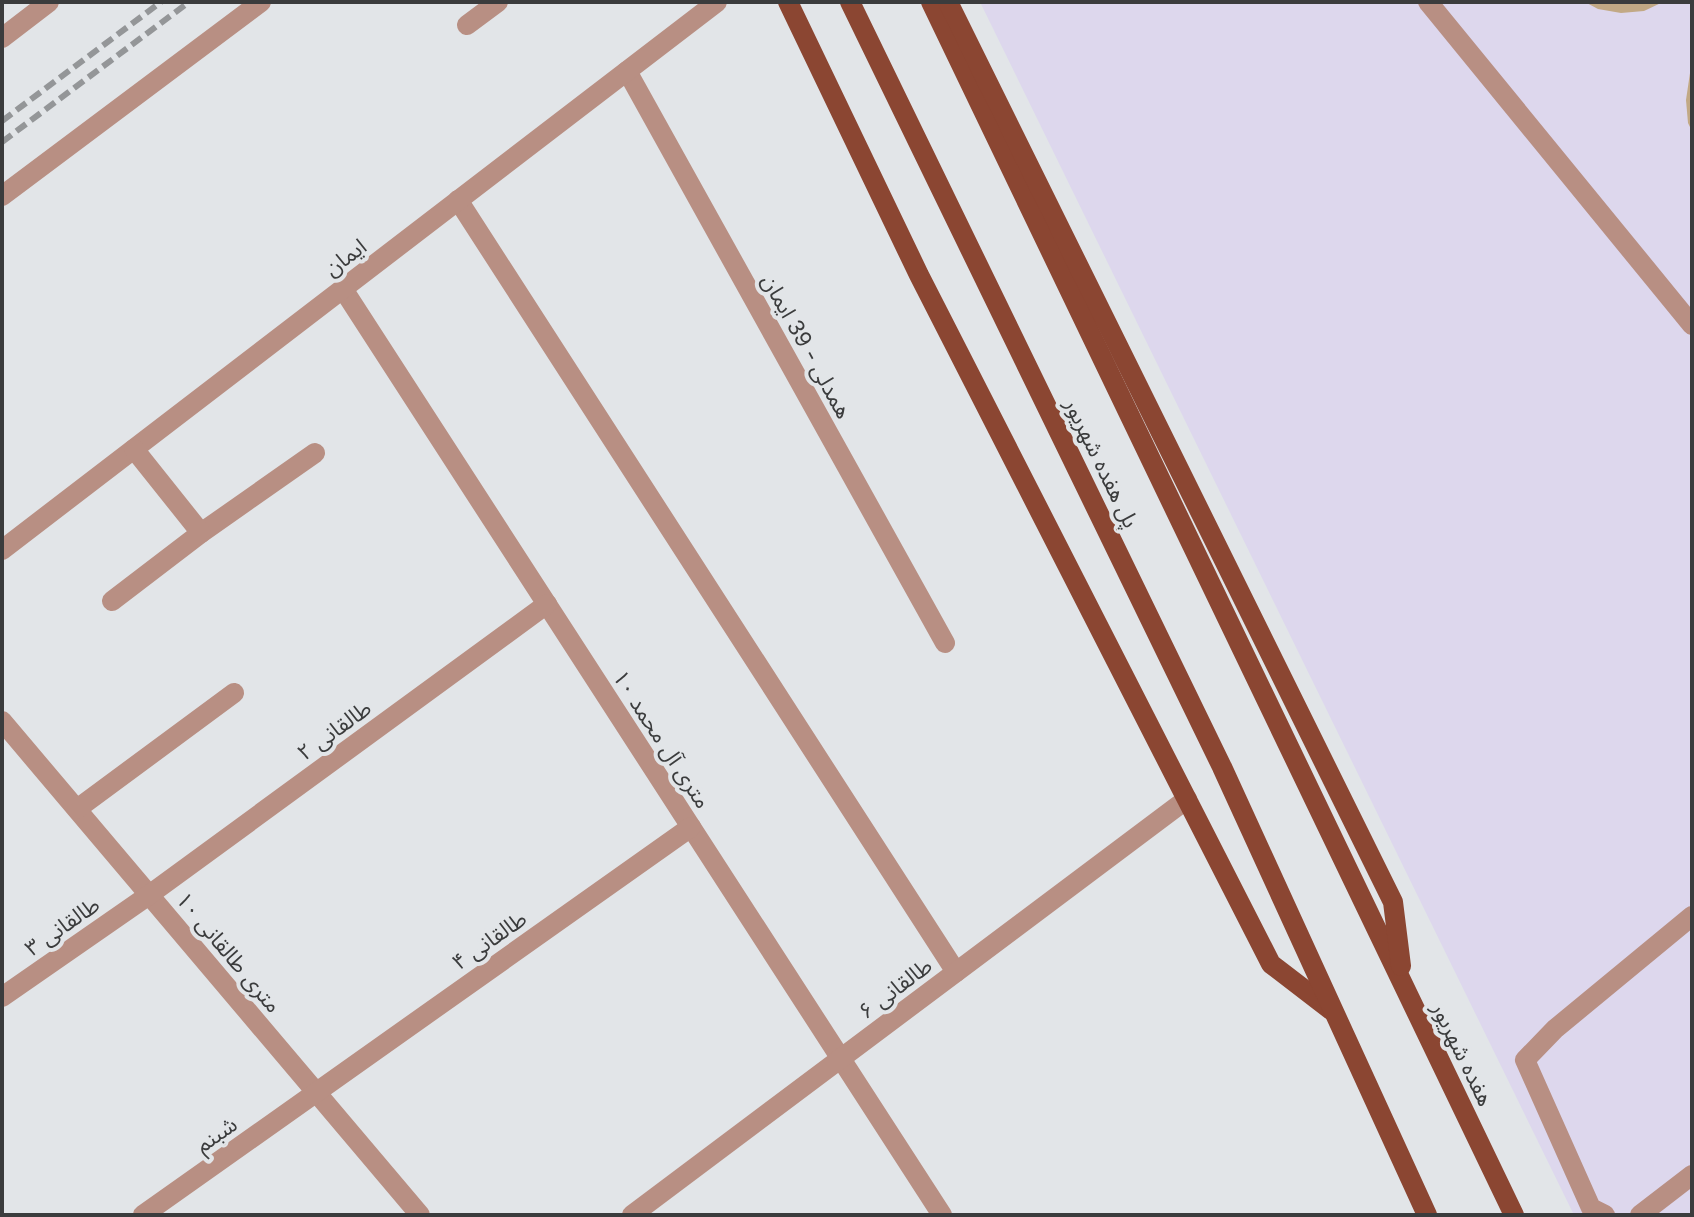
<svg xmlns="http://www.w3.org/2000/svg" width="1694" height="1217" font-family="Inter,'Noto Sans Arabic',sans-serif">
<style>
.industrial{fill:#ddd7ed}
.building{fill:#c2a985}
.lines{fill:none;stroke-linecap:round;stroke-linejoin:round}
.minor{stroke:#b88f83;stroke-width:20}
.major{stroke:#8b4632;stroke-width:20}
.rail{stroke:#949698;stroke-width:6;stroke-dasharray:12 6;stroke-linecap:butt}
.labels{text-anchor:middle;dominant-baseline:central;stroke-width:8;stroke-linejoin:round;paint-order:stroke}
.street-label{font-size:22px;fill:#3b3c3d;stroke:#e2e5e8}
</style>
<rect width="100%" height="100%" fill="#e2e5e8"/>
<path class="industrial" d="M980,2H1692V1215H1574Z"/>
<g class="building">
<path d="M1585,2H1663L1644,11L1621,13L1598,9Z"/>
<path d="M1690,73H1692V131L1688,123L1686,100Z"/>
</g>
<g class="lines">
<g class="minor">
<path d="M1428,2L1692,325"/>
<path d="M467,25L498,2"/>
<path d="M2,38L49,2"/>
<path d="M627,71L945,643"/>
<path d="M2,196L261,2"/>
<path d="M458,200L956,972"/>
<path d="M343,289L942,1215"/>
<path d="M201,533L315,453"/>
<path d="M2,550L717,2"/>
<path d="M112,601L201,533L134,449"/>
<path d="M2,721L420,1215"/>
<path d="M77,809L234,693"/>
<path d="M2,997L149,895L547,604"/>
<path d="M143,1215L691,827"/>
<path d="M632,1215L1187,799"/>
<path d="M1605,1215L1591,1208L1525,1060L1555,1029L1692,916"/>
<path d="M1640,1215L1692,1175"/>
</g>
<g class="major">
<path d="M788,2L919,275L1271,964L1331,1010"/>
<path d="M850,2L1222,767L1427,1215"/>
<path d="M931,2L1514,1215"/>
<path d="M948,2L1393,902L1401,966"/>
</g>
<g class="rail">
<path d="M2,121L161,2"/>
<path d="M2,142L189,2"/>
</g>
</g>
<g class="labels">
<g class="street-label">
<text transform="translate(345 257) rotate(-37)">ایمان</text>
<text transform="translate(807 346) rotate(61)">همدلی - 39 ایمان</text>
<text transform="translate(1102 463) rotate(64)">پل هفده شهریور</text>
<text transform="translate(334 730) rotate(-36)">طالقانی ۲</text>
<text transform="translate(662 739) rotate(57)">۱۰ متری آل محمد</text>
<text transform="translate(62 926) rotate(-35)">طالقانی ۳</text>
<text transform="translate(489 940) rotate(-35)">طالقانی ۴</text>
<text transform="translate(229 952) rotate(50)">۱۰ متری طالقانی</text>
<text transform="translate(895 988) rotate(-37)">طالقانی ۶</text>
<text transform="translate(1463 1054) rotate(64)">هفده شهریور</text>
<text transform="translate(216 1134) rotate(-35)">شبنم</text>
</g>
</g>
<rect width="1694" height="1217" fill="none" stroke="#3b3c3d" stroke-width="8"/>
</svg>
